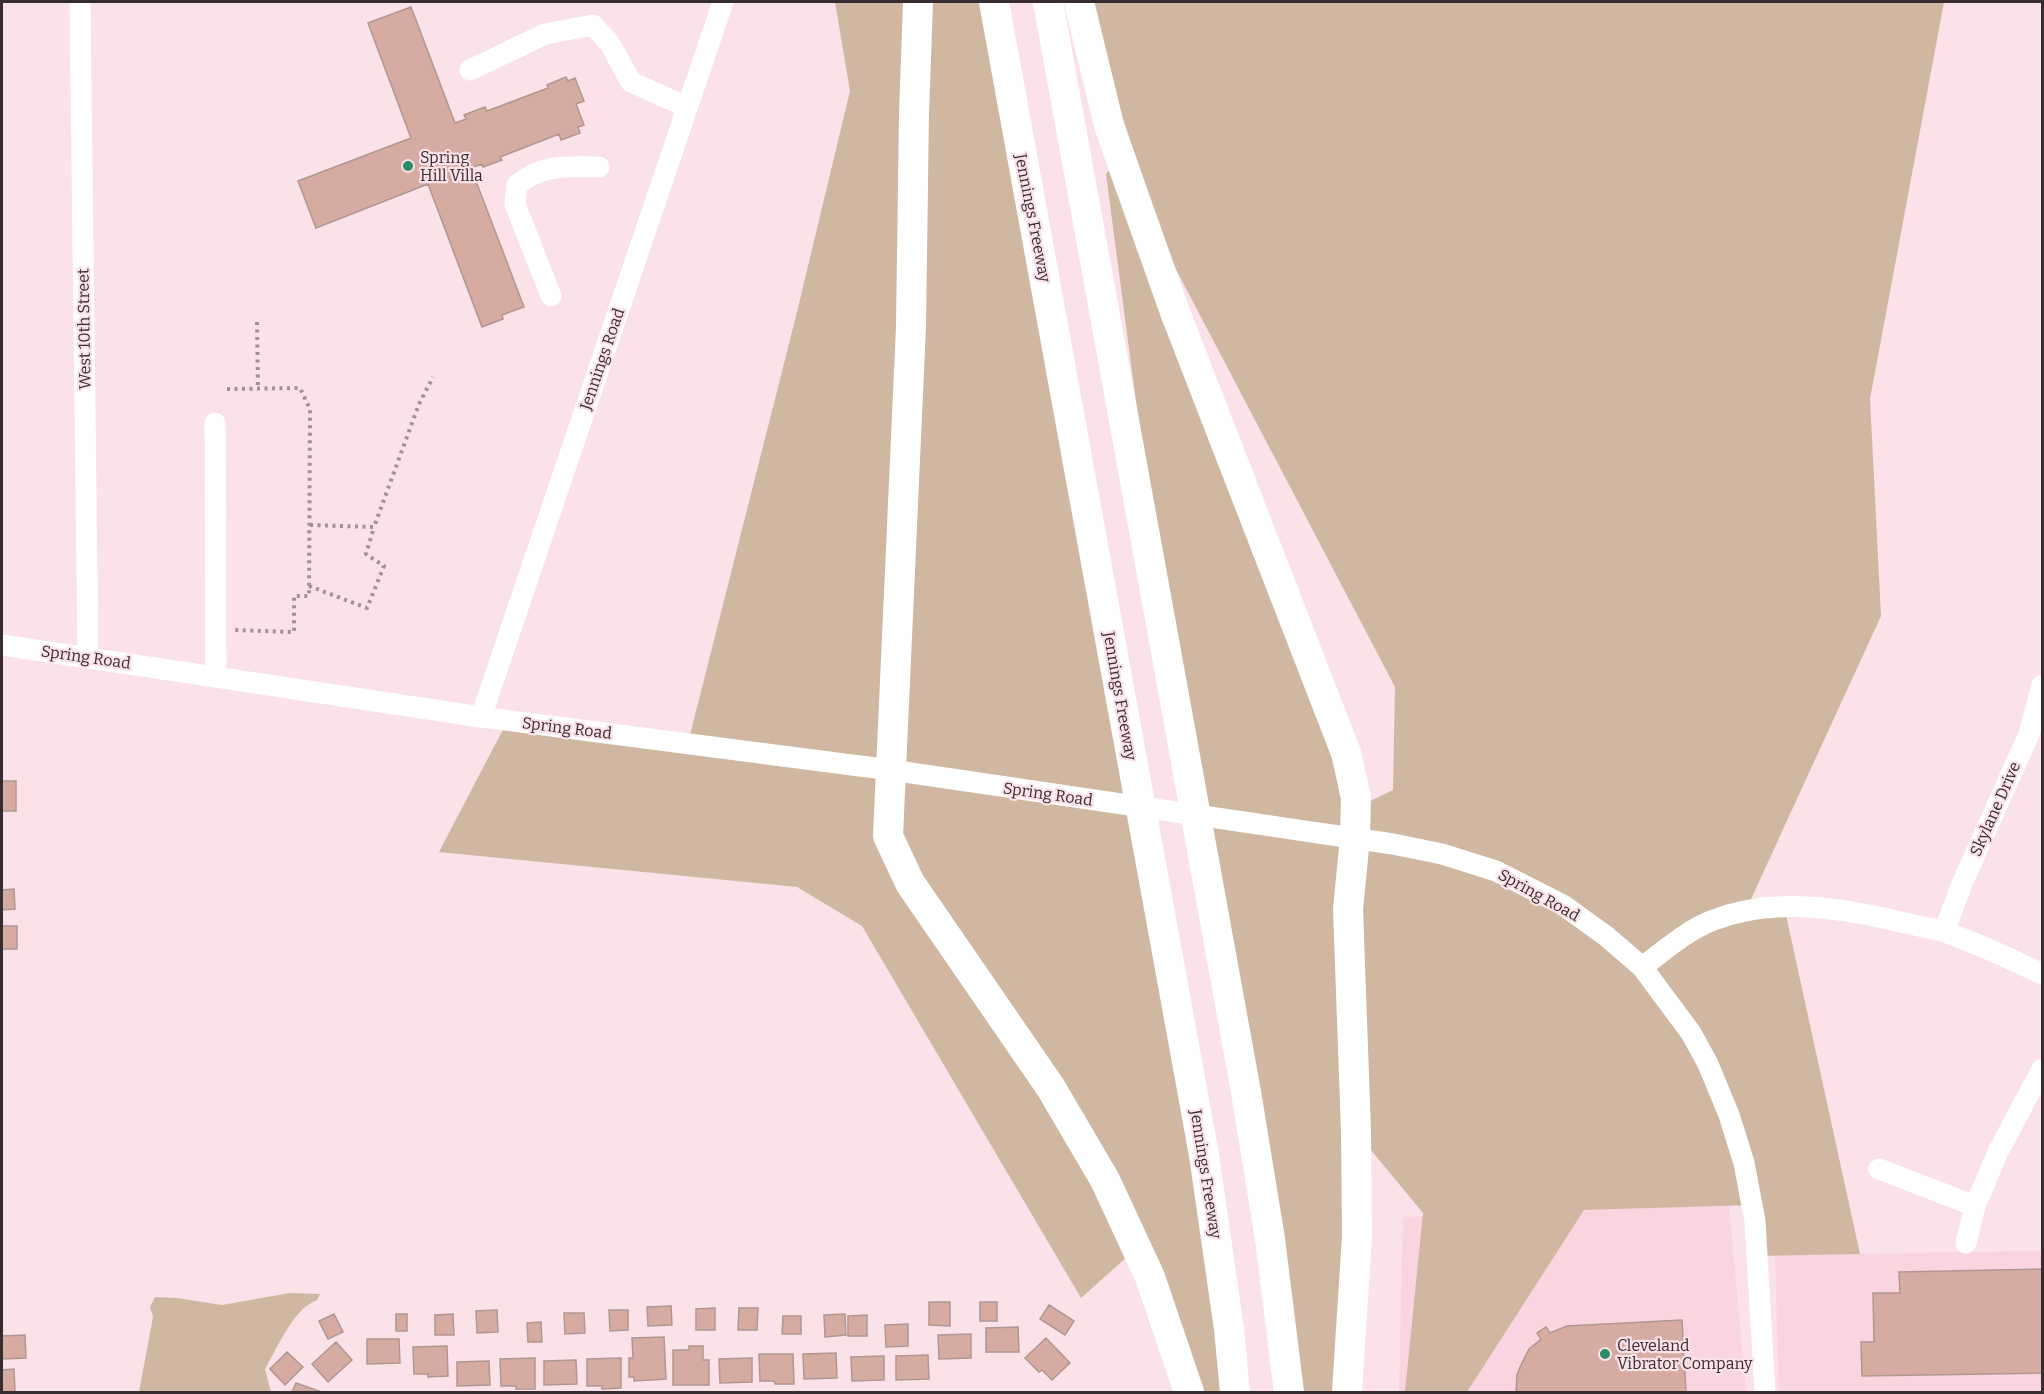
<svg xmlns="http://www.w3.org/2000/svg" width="2044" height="1394" font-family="Bitter,serif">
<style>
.built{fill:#f8d5df}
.green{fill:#cfb7a1}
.building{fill:#d6aca2;stroke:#b09792;stroke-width:1.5}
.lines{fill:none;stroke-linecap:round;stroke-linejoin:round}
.path{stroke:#a39096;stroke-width:4;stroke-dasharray:3 4.5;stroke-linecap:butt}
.minor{stroke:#fff;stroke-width:21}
.highway{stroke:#fff;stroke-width:30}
.poi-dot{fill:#2a8d67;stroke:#fbe1e8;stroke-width:2}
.labels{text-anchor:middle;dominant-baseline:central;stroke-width:4.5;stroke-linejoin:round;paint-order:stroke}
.poi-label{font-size:16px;fill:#372d30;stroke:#fbe1e8;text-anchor:start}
.street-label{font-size:16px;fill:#372d30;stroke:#fbe1e8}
</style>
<rect width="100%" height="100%" fill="#fbe1e8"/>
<path class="built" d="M1729 1205 1746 1392H1399L1403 1217Z
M2042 1251V1392H1779L1775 1255Z"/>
<path class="green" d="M835 2H994L1235 1392H1189L1137 1248 1081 1298 862 926 797 887 439 852 508 720 688 743 797 312 850 91Z
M1079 2H1944L1870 399 1881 616 1746 910 1784 906 1860 1254 1757 1256 1751 1205 1584 1210 1467 1392H1405L1423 1213 1356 1132 1338 1392H1299L1179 728 1106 174 1112 167 1334 753 1340 797 1356 808 1393 790 1395 687 1126 174Z
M290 1293 320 1294 317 1300C293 1309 278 1347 265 1369L271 1392H139L153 1317 150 1307 155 1297 177 1298 222 1305Z"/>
<path class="building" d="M411 7 455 123 466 119 464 115 485 107 487 111 548 88 547 85 566 77 568 81 575 78 584 101 576 104 584 125 578 127 580 133 561 140 559 134 500 157 502 160 483 167 482 164 471 168 524 307 502 315 503 319 482 327 428 184 316 228 298 181 411 138 368 23Z
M2 781H16V811H2Z
M14 889 15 909 2 910V890Z
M2 926H17V949H2Z
M2042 1269V1373L1862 1376 1861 1342H1874L1873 1293H1900L1899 1272Z
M929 1302H950V1326L929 1325Z
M980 1302H997V1321H980Z
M1049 1305 1074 1321 1065 1335 1040 1319Z
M671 1306 672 1325 648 1326 647 1307Z
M715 1308V1330H696V1309Z
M739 1308H758L757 1330H738Z
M497 1310 498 1332 477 1333 476 1311Z
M609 1310H628V1330L610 1331Z
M564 1313H584L585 1333 565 1334Z
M334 1314 343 1332 328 1339 319 1321Z
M396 1314H407V1331H396Z
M453 1314 454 1335H435V1315Z
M845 1314 846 1335 825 1337 824 1315Z
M867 1315V1336H848V1316Z
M783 1316H801V1334H782Z
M1682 1320 1686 1392H1516L1517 1375 1520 1367 1529 1349 1541 1339 1537 1333 1546 1327 1550 1333 1567 1326Z
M541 1322 542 1342H528L527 1323Z
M908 1324V1346L886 1347 885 1325Z
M1018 1327 1019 1352H986V1328Z
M971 1334V1358L939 1359 938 1335Z
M25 1335 26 1358 2 1359V1336Z
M664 1337 666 1379 634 1381V1377H629V1358H633L632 1338Z
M1046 1338 1070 1363 1052 1380 1042 1370 1039 1372 1025 1358Z
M367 1339H399L400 1363 367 1364Z
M336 1342 352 1360 328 1382 312 1364Z
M447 1346 448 1376 428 1377V1374H414L413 1347Z
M689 1346H703V1360H709V1385H673V1350H689Z
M287 1352 303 1367 285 1385 270 1369Z
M836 1353 837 1378 804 1379 803 1354Z
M759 1354H793L794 1384H775L774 1381H760Z
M928 1355 929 1379 896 1380V1356Z
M884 1356V1380L852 1381 851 1357Z
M535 1358V1389H516V1386H501L500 1359Z
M621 1358V1388L602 1389V1386H587V1359Z
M752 1358V1382L720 1383 719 1359Z
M576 1360 577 1384 544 1385V1361Z
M489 1361 490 1385 457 1386V1362Z
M14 1369 15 1392H2V1370Z
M296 1383 319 1391 318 1392H292Z"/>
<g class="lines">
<path class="path" d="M257 322 258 388
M227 389 300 388 310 409 309 596H294V632L232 630
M310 525 374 527 419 404 433 377
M309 586 367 608 384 566 366 554 374 527"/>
<path class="minor" d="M80 2 88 656
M470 70 545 34 593 25 610 44 631 82 687 107
M551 296 515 204 517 185C544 163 567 167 599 167
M215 423 216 676
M2 645 481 717 891 770 1393 844 1442 854 1496 871 1563 905 1606 936 1642 967 1691 1033 1708 1064 1729 1115 1744 1163 1755 1221 1765 1392
M481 717 723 2
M1944 932 1961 886 2029 734 2042 685
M1642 967C1664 951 1686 931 1711 921 1773 896 1843 908 1905 923 1918 926 1932 928 1945 932 1979 944 2011 959 2042 974
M1879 1169 1975 1206
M1966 1243 1975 1206 1998 1152 2042 1069"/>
<path class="highway" d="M918 2 914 113 911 327 888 836 910 883 1051 1088 1105 1180 1150 1277 1189 1392
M994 2 1204 1155 1229 1329 1235 1392
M1048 2 1246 1092 1270 1239 1289 1392
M1079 2 1109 125 1126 174 1175 312 1346 753 1356 797 1355 838 1348 909 1356 1131 1357 1236 1347 1392"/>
</g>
<g class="poi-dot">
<circle cx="408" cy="166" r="6"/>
<circle cx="1605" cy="1354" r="6"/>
</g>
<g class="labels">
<g class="poi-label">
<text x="420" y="157">Spring<tspan x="420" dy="18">Hill Villa</tspan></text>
<text x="1617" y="1345">Cleveland<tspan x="1617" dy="18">Vibrator Company</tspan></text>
</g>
<g class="street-label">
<text transform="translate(1033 218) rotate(79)">Jennings Freeway</text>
<text transform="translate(84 329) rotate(-91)">West 10th Street</text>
<text transform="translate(602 359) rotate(-71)">Jennings Road</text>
<text transform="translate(86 657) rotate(8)">Spring Road</text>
<text transform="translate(1120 696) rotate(80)">Jennings Freeway</text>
<text transform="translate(567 728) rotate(7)">Spring Road</text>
<text transform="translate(1048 794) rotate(8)">Spring Road</text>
<text transform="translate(1995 809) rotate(-66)">Skylane Drive</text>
<text transform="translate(1539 895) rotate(29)">Spring Road</text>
<text transform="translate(1206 1174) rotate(81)">Jennings Freeway</text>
</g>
</g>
<rect width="2044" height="1394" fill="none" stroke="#372d30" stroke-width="6"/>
</svg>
